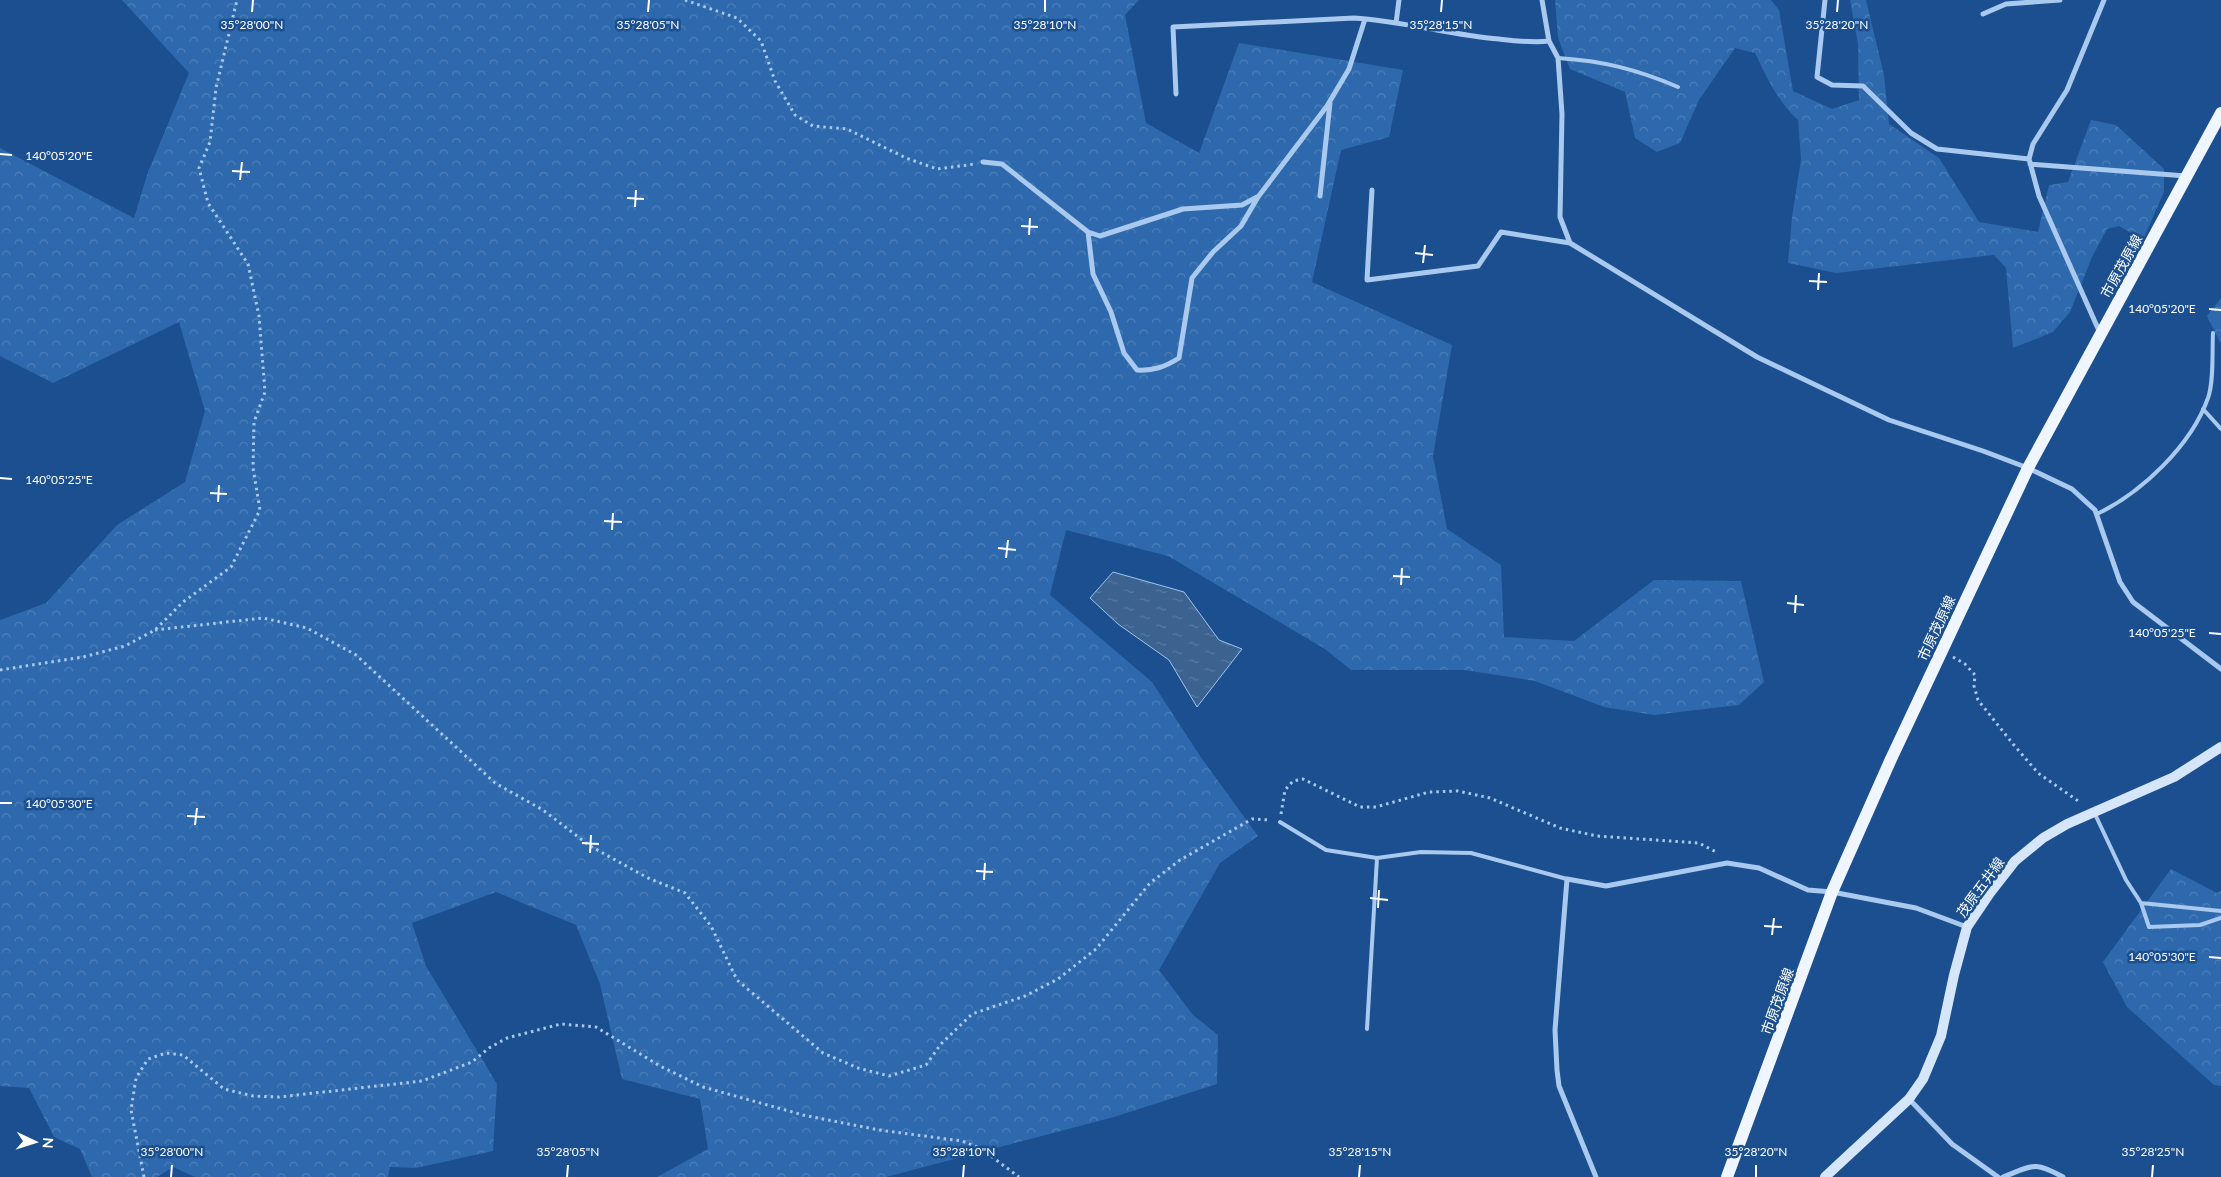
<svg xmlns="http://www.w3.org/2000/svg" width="2221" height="1177" font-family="Lato,'Noto Sans JP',sans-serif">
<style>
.forest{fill:url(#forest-crowns)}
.water{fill:url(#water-ripples);stroke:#9cc4f0}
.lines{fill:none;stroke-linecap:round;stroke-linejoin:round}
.path{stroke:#a9c9ee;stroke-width:3;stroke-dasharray:2.5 4;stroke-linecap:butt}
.service{stroke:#a9c9ee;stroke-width:4}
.minor{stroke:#a9c9ee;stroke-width:5}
.secondary{stroke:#d6e6fa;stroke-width:10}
.primary{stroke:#f0f6ff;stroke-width:12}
.ticks{fill:none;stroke:#fff;stroke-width:2}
.labels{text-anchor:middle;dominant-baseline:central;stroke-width:5;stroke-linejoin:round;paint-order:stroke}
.street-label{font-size:14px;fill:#fff;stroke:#1b4f8f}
.ticks-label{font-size:12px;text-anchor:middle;fill:#fff;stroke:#1b4f8f;stroke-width:5;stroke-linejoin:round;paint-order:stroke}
</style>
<defs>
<pattern id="forest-crowns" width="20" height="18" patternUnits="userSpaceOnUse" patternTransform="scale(1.25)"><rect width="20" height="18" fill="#2e69ad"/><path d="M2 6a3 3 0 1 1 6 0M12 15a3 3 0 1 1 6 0" fill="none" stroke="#4d80b9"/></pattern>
<pattern id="water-ripples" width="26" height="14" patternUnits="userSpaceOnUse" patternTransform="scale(1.25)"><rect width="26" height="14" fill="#3c6290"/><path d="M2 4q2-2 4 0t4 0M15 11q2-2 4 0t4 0" fill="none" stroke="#597aa1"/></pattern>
</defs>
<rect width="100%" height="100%" fill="#1b4f8f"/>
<path class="forest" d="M122 0H1139L1125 15 1146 123 1199 153 1239 43 1403 70 1389 137 1341 150 1312 282 1452 345 1433 456 1447 529 1501 565 1504 637 1574 641 1654 580 1741 581 1764 682 1739 705 1654 715 1604 707 1535 681 1464 670H1351L1325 649 1168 556 1066 530 1050 595 1152 682 1200 756 1258 836 1220 863 1159 970 1193 1015 1218 1035 1217 1084 1114 1117 886 1177H657L708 1149 700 1099 622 1079 600 984 576 925 496 892 412 923 426 966 497 1084 493 1151 416 1168 390 1167 388 1177H195L173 1167 157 1177H92L80 1149 54 1137 29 1088 0 1086V620L46 603 117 525 185 482 205 411 179 322 53 383 0 356V148L134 218 148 172 189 73Z
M1555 0H1771L1779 10 1793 91 1832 109 1859 100 1858 44 1850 0H1866L1884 75 1889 124 1939 158 1979 222 2038 232 2049 185 2068 182 2091 120 2116 125 2164 169V192L2143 240 2119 226 2107 229 2092 257 2070 312 2053 332 2013 348 2006 268 1994 255 1836 273 1788 263 1792 217 1801 159 1798 120C1778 102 1767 78 1755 53L1735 48 1699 100 1680 143 1657 152 1635 138 1625 92 1570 69 1558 38Z
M2221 298V344L2207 316Z
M2171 869 2217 893 2221 891V1086L2214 1085 2127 1007 2103 962Z"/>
<path class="water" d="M1113 572 1184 592 1219 640 1242 649 1197 707 1169 660 1118 624 1090 598Z"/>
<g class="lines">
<path class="path" d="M685 0 737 18 761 41 775 81 795 115 813 126 847 129 906 158 937 169 975 164
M155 630 263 618 307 628 356 655 495 783 543 810 590 846 648 878 685 893 711 926 737 980 823 1053 858 1068 889 1076 926 1065 941 1044 972 1014 1025 996 1058 979 1096 949 1150 883 1180 860 1252 819 1270 820
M1953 657 1965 664 1975 675 1974 686 1978 700 2013 744 2038 773 2081 803
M0 670 83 657 125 646 155 630 183 602 231 567 260 510 253 468 254 422 265 392 259 316 248 264 208 203 199 168 210 142 216 88 237 0
M1281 814 1285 790 1293 781 1303 779 1360 807H1376L1429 792 1458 791 1490 798 1560 828 1597 836 1699 843 1718 853
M144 1177 131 1110 136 1078 148 1059 166 1053 183 1055 224 1089 253 1096 279 1097 422 1081 472 1062 489 1048 507 1038 561 1024 596 1027 660 1066 703 1087 803 1115 879 1130 962 1141 980 1148 1019 1177"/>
<path class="service" d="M1558 58C1603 61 1636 69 1678 87
M2203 409 2221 429
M2097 514C2141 493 2191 446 2208 398 2214 382 2212 351 2213 333
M2094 812 2126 880 2141 903 2221 911
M1280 822 1326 850 1377 858 1421 852 1471 853 1567 879
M2141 903 2149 927 2200 925 2221 918
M1367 1029 1377 858"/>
<path class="minor" d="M1542 0 1549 41 1558 58 1562 114 1560 217 1570 243 1757 357 1889 420 1983 451 2028 468 2072 489 2095 510 2120 582 2133 602 2221 669
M1825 0 1817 77 1832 85 1863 86 1911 133 1937 149 2029 159
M1983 14 2006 4 2060 0
M1396 23 1399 0
M1176 94 1173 27 1354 18C1403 21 1450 35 1499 39 1516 41 1532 43 1549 41
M983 162 1002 164 1088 232 1093 274 1111 312 1124 353 1137 370C1153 371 1165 367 1179 358L1192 278 1213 252 1241 226 1258 197 1327 106 1349 69 1365 19
M2030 164 2186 176
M1372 190 1367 280 1478 266 1501 232 1570 243
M1320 196 1330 103
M1088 232 1100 236 1183 209 1242 205 1257 197
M2100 333 2039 196 2029 159 2033 144 2067 90 2104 0
M1909 1099 1952 1144 1998 1177
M1596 1177 1559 1086 1557 1070 1555 1030 1567 879 1606 886 1727 863 1759 868 1808 890 1832 892 1916 908 1967 927
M2003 1177C2034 1165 2034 1161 2063 1177"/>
<path class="secondary" d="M1825 1177 1909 1099 1923 1079 1941 1036 1954 975 1967 927 1990 893 2015 861 2043 838 2067 824 2174 777 2221 747"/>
<path class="primary" d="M1727 1177 1832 892 1891 759 2028 468 2221 113"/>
</g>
<path class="ticks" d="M252 12 253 0M648 12 649 0M1045 12V0M1441 12 1442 0M1837 12 1838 0M0 154 12 155M232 171 250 172M240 180 242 162M627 198 644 199M635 207 636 190M1021 226 1038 227M1029 235 1030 218M1415 253 1433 255M1423 263 1425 245M1809 281 1827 282M1818 290 1819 273M2209 309 2221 310M0 478 12 479M210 493 227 494M218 502 219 485M604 521 622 522M612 530 613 513M998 548 1016 550M1006 558 1008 540M1393 576 1410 577M1401 585 1402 568M1787 603 1804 605M1795 613 1796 595M2209 633 2221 634M0 803H12M187 816 205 817M195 825 197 808M582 843 599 844M590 853 591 835M976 871 993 872M984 880 985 863M1370 898 1388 900M1378 908 1379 890M1764 926 1782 927M1772 935 1774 918M2209 957 2221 958M171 1177 172 1165M567 1177 568 1165M963 1177 964 1165M1359 1177 1360 1165M1756 1177V1165M2152 1177 2153 1165"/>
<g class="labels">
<g class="street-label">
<text transform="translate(2121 266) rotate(-61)">市原茂原線</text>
<text transform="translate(1936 628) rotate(-65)">市原茂原線</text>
<text transform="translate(1980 887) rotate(-54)">茂原五井線</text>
<text transform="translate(1777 1001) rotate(-70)">市原茂原線</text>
</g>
</g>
<g class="ticks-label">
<text x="252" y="29">35°28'00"N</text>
<text x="648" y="29">35°28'05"N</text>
<text x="1045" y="29">35°28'10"N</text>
<text x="1441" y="29">35°28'15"N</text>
<text x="1837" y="29">35°28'20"N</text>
<text x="59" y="160">140°05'20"E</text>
<text x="2162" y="313">140°05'20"E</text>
<text x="59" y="484">140°05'25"E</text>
<text x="2162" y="637">140°05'25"E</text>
<text x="59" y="808">140°05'30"E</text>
<text x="2162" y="961">140°05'30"E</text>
<text x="172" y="1156">35°28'00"N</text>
<text x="568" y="1156">35°28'05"N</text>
<text x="964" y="1156">35°28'10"N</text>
<text x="1360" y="1156">35°28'15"N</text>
<text x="1756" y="1156">35°28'20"N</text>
<text x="2153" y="1156">35°28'25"N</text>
</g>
<g transform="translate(35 1142) rotate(94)" stroke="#1b4f8f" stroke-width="4" paint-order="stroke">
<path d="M0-4L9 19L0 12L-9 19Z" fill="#ffffff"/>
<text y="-8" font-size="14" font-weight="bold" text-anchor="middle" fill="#ffffff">N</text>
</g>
</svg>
